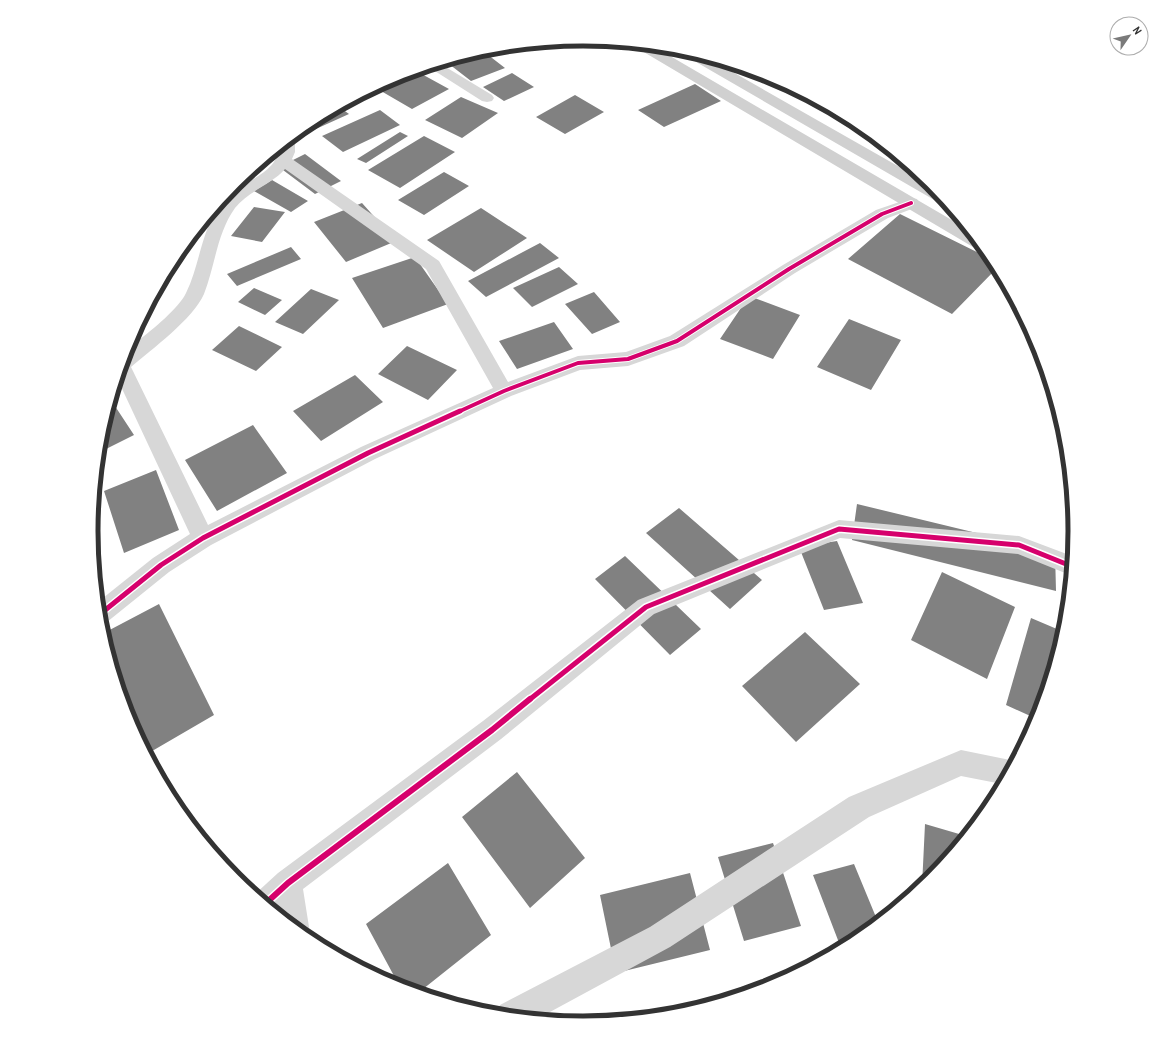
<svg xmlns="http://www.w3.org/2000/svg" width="1165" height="1062" font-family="'Archivo Narrow',sans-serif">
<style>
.building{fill:#818181}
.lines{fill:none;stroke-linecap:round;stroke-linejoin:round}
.street{fill:#d7d7d7;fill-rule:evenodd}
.secondary{fill:#d0d0d0;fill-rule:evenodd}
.cycleway-far2-casing{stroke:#fff;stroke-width:6}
.cycleway-far1-casing{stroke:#fff;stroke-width:8}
.cycleway-casing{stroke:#fff;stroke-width:9}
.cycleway-far2{stroke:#d6006c;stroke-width:4}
.cycleway-far1{stroke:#d6006c;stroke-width:5}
.cycleway{stroke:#d6006c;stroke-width:6}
.rim{fill:none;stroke:#333;stroke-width:5}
</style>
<rect width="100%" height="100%" fill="#fff"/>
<path class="building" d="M483 51 505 68 471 81 449 64Z
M418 72 449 89 412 109 381 91Z
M512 73 534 87 504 101 483 87Z
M695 84 721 101 664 127 638 110Z
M575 95 604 112 565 134 536 117Z
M461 97 498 113 462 138 425 120Z
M338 106 349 114 307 133 301 129 309 122Z
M380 110 400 125 343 152 322 136Z
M400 132 408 136 366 163 357 159Z
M424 136 455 152 400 188 368 170Z
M305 154 341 181 315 194 279 167Z
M444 172 469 186 424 215 398 200Z
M272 180 308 201 291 212 254 191Z
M362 203 396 241 346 262 314 222Z
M254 207 285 212 262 242 231 236Z
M481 208 527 238 474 272 427 240Z
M900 214 993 260 997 268 952 314 848 259Z
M540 243 559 258 486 297 468 281Z
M291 247 301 259 237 286 227 274Z
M415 257 448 304 383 328 352 278Z
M559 267 578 284 532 307 513 288Z
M254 288 282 300 265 315 238 302Z
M311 289 339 300 303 334 275 322Z
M594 292 620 322 592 334 565 304Z
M749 296 800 315 773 359 720 339Z
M849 319 901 340 871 390 817 367Z
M554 322 573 349 517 369 499 341Z
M239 326 282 347 256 371 212 350Z
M407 346 457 370 428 400 378 374Z
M355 375 383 402 321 441 293 411Z
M111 400 134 435 98 453 100 435Z
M253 425 287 473 217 511 185 460Z
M156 470 179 530 124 553 104 491Z
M857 504 1055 552 1056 591 852 540Z
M679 508 762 580 730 609 646 533Z
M837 541 863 603 824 610 799 547Z
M625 556 701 629 670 655 595 579Z
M942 572 1015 607 987 679 911 640Z
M159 604 214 715 147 754 128 719 102 634Z
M1031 618 1064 632 1037 719 1006 705Z
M805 632 860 684 796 742 742 686Z
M517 772 585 858 530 908 462 817Z
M925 824 966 836 930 879 922 886Z
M773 843 801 926 744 941 718 857Z
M448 863 491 935 418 993 400 987 366 924Z
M854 864 878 922 856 940 841 948 813 875Z
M690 873 710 950 616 973 600 895Z"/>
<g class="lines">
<path class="street" d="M439 63 492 95 494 98 492 101 487 102 482 101 427 66Z
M291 137 295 140V152L292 159 439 261 508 382 578 356 626 352 670 336 783 265 876 210 911 198 917 199 919 203 917 207 888 218 795 273 684 346 628 366 580 370 511 396 375 459 211 545 169 572 107 622 100 625 98 602 153 558 190 534 117 378C120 370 121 360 125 352 128 348 135 344 139 340 152 330 179 308 186 293 201 263 201 225 225 199 241 181 279 174 279 146ZM285 169 426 269 493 388 361 447 208 525 131 367C152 349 193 319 204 294 215 266 217 233 235 208 248 191 271 185 285 169Z
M839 520 1019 536 1072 556 1070 575 1018 554 840 538 654 614 501 739 303 889 309 927 305 936 278 914V912L276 913 254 895 278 873 483 721 638 600Z
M961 750 1015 761 1002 784 961 776 869 817 670 947 537 1019 496 1014 500 1005 650 927 849 797Z"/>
<path class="secondary" d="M636 44 653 46 969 230 983 247 979 248 973 247 637 48Z
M684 50 708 58 933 186 946 202 936 201 684 55 682 52Z"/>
<g class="cycleway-far2-casing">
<path id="cycleway-far2" d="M458 412 504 391 578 363 628 359 677 341 789 269 882 214 911 203"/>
</g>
<g class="cycleway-far1-casing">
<path id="cycleway-far1" d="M99 615 161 565 203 538 368 453 460 411
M529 700 646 607 839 529 1019 545 1071 566"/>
</g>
<g class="cycleway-casing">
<path id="cycleway" d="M265 904 288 883 492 730 530 699"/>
</g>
<use href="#cycleway-far2" class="cycleway-far2"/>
<use href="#cycleway-far1" class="cycleway-far1"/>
<use href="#cycleway" class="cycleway"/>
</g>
<path d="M0 0H1165V1062H0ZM98 531a485 485 0 1 1 970 0a485 485 0 1 1-970 0Z" fill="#fff" fill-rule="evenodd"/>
<path class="rim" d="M98 531a485 485 0 1 1 970 0a485 485 0 1 1-970 0Z"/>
<g transform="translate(1129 36) rotate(56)"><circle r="19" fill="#ffffff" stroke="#adadad"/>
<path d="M0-3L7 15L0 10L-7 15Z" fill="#7a7a7a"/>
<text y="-6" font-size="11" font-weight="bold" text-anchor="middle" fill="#333333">N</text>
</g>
</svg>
